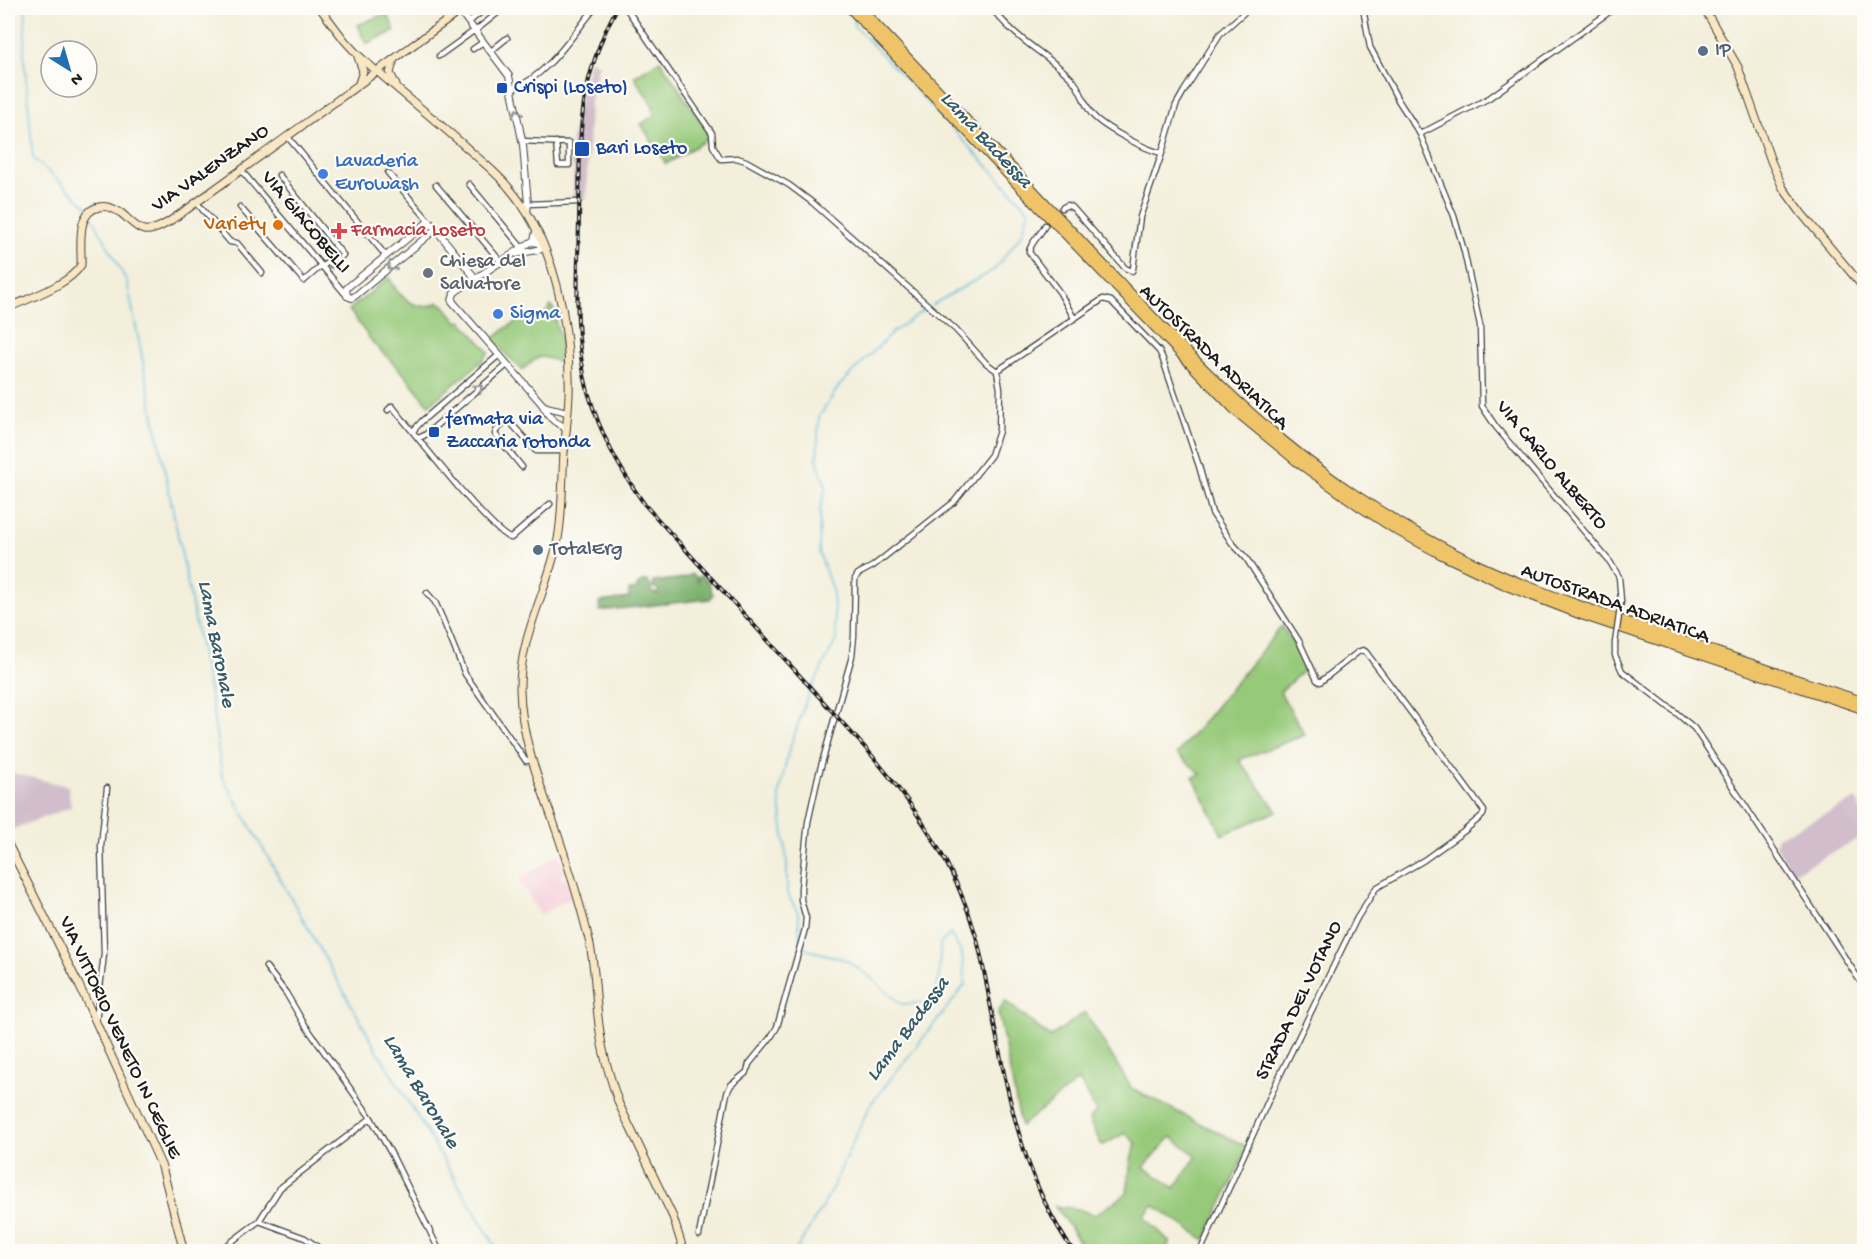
<svg xmlns="http://www.w3.org/2000/svg" width="1872" height="1259" font-family="'Gochi Hand',sans-serif">
<style>
.built{fill:#f5cfda}
.industrial{fill:#d1bdcb}
.green{fill:#96c979;stroke:#59724a;stroke-width:1.5;fill-rule:evenodd}
.forest{fill:#78ad69;stroke:#4a6442;stroke-width:1.5}
.lines{fill:none;stroke-linecap:round;stroke-linejoin:round}
.stream{stroke:#5bb8d9;stroke-width:1.5}
.minor-casing{stroke:#3c3c39;stroke-width:7}
.tertiary-casing{stroke:#3c3c39;stroke-width:8}
.secondary-casing{stroke:#3c3c39;stroke-width:9}
.motorway-casing{stroke:#3c3c39;stroke-width:11}
.minor{stroke:#fff;stroke-width:4.5}
.tertiary{stroke:#fff;stroke-width:6}
.secondary{stroke:#f9e7c3;stroke-width:7}
.motorway{stroke:#efc469;stroke-width:9}
.rail-casing{stroke:#1c1c1c;stroke-width:4}
.rail{stroke:#fdfcf7;stroke-width:1.5;stroke-dasharray:4.5;stroke-linecap:butt}
.minor-bridge-casing{stroke:#3c3c39;stroke-width:7;stroke-linecap:butt}
.motorway-bridge-casing{stroke:#3c3c39;stroke-width:11;stroke-linecap:butt}
.minor-bridge{stroke:#fff;stroke-width:4.5}
.motorway-bridge{stroke:#efc469;stroke-width:9}
.oneway{stroke:#999}
.service-dot{fill:#5c6f8a;stroke:#fdfcf7;stroke-width:2}
.transit-dot{fill:#1a4fb4;stroke:#fdfcf7;stroke-width:2}
.shop-dot{fill:#3f7fe0;stroke:#fdfcf7;stroke-width:2}
.food-dot{fill:#e8710a;stroke:#fdfcf7;stroke-width:2}
.health-dot{fill:#e0444e;stroke:#fdfcf7;stroke-width:2}
.worship-dot{fill:#6b7280;stroke:#fdfcf7;stroke-width:2}
.labels{text-anchor:middle;dominant-baseline:central;stroke-width:4.5;stroke-linejoin:round;paint-order:stroke}
.service-label{font-size:20px;fill:#4e5e75;stroke:#fdfcf7;text-anchor:start}
.transit-label{font-size:20px;fill:#164399;stroke:#fdfcf7;text-anchor:start}
.shop-label{font-size:20px;fill:#366cbe;stroke:#fdfcf7;text-anchor:start}
.street-label{font-size:20px;fill:#1c1c1c;stroke:#fdfcf7}
.food-label{font-size:20px;fill:#c56008;stroke:#fdfcf7;text-anchor:end}
.health-label{font-size:20px;fill:#be3a42;stroke:#fdfcf7;text-anchor:start}
.worship-label{font-size:20px;fill:#5b616d;stroke:#fdfcf7;text-anchor:start}
.water-label{font-size:21px;font-style:italic;fill:#355a68;stroke:#fdfcf7}
</style>
<rect width="100%" height="100%" fill="#fdfcf7"/>
<filter id="ink" filterUnits="userSpaceOnUse"><feTurbulence type="fractalNoise" baseFrequency=".0167" numOctaves="2"/><feDisplacementMap in="SourceGraphic" scale="12" xChannelSelector="R" yChannelSelector="G"/><feConvolveMatrix kernelMatrix="1 2 1 2 8 2 1 2 1" color-interpolation-filters="sRGB"/></filter>
<filter id="wash" filterUnits="userSpaceOnUse"><feTurbulence type="fractalNoise" baseFrequency=".008" numOctaves="4" result="noise"/><feDisplacementMap in="SourceGraphic" scale="24" xChannelSelector="R" yChannelSelector="G"/><feGaussianBlur stdDeviation="1.35" result="paint"/><feColorMatrix in="noise" values="0 0 0 0 0 0 0 0 0 0 0 0 0 0 0 0 0 1.4 0 .05"/><feComposite in="paint" operator="in"/></filter>
<g filter="url(#wash)">
<rect width="100%" height="100%" fill="#f3efdb"/>
<path class="built" d="M559 853 566 872 560 876 562 879 567 877 573 897 540 915 519 880Z"/>
<path class="industrial" d="M590 60 599 64 590 100 586 199H573L574 167 571 166 572 139 577 109Z
M8 772 68 786 71 807 8 831Z
M1857 799 1864 817V836L1793 873 1775 844 1777 837Z"/>
<path class="green" d="M387 13 395 31 366 44 358 25Z
M660 60 711 137 666 164 641 124 655 115 652 109 654 107 634 77Z
M389 277C397 296 417 314 439 302L445 306 458 322 462 321 489 352 482 361 429 405 404 374 373 343 349 310Z
M551 306 556 313V324L561 337V364C541 353 539 355 522 370L492 340 506 328 525 316 536 319 544 315Z
M1282 626 1307 667 1280 692 1305 735 1239 760 1277 811 1222 835 1193 777 1201 774 1177 754Z
M1005 1001 1050 1037 1085 1012 1132 1089 1248 1147 1205 1240 1153 1205 1144 1217 1170 1242 1165 1251H1086L1055 1206 1078 1209 1095 1215 1127 1193 1131 1160 1136 1143 1125 1133 1102 1146 1089 1120 1096 1112 1079 1080 1021 1126 998 1012ZM1171 1137 1197 1156 1175 1188 1144 1167Z"/>
<path class="forest" d="M691 574 696 576 698 582V578L701 575 709 583 713 595 710 599 600 611 599 602 629 598V590L638 589 637 585 644 581H647L651 587V592L657 594 659 590 653 587V582L685 578Z"/>
<g class="lines">
<path class="stream" d="M26 8 24 55 33 158 85 204 89 210
M856 19 853 24 1029 210 1022 234 995 269 932 305
M91 214 127 282 212 705 222 776 374 1045 499 1252
M800 938 798 912 787 894V862L779 794 788 753 807 698 836 640 833 593 819 552 820 510 826 487 817 459 819 417 839 386 893 332 928 307
M795 1252 827 1199 870 1105 965 985 962 953 950 934 940 944 939 979 931 1003 901 1004 866 974 846 960 805 949 803 946"/>
</g>
</g>
<g filter="url(#ink)">
<g class="lines">
<g class="minor-casing">
<path id="minor" d="M626 8 712 133 713 146 721 159 737 158 746 161 789 185 813 203 956 330 986 363 997 371
M991 8C997 14 1003 22 1010 28 1028 46 1052 59 1070 77 1081 87 1083 102 1091 113 1100 126 1146 150 1162 153L1176 105 1184 91 1220 34 1249 8
M1363 8 1370 47 1398 100 1420 134 1454 216 1464 251 1480 325 1482 406 1496 427 1610 562 1619 577 1621 601
M469 22 486 8
M475 31 500 11 497 8
M473 49 483 42
M491 51 507 38
M439 56 475 30
M512 89C546 78 573 34 595 8
M1420 134 1489 98 1615 8
M287 136 386 256
M522 141 569 143V165H558L556 142
M241 170 347 296
M388 173 429 221
M279 175 343 255 332 265 329 261 322 267
M469 184 522 248
M436 185 502 263
M197 203 230 242 237 243 262 273
M528 204 578 202
M240 207 304 281 321 266
M1062 208 1067 205 1073 208 1125 268 1132 271 1133 269 1140 217 1162 153
M1045 225C1041 235 1031 241 1029 252L1060 293 1074 318
M997 371 1103 299 1111 301 1159 351 1162 357 1199 466 1212 513 1232 543 1246 558 1299 641 1317 680 1320 682 1358 652 1363 650 1366 652 1484 811 1483 815 1463 832 1424 860 1376 888 1357 918 1278 1079 1200 1252
M388 410 392 406C409 427 494 536 511 538L550 504
M413 431 422 421 499 355
M419 438 425 435 507 365
M522 467 495 434 496 431 505 422H510L536 451H565
M427 593 435 602 443 620 465 674 526 761 531 760
M1615 643V655L1622 671 1674 711 1694 728 1702 740 1864 987
M266 967 286 993 303 1022 371 1118 392 1155 440 1252
M96 1022 104 954 101 846 107 788
M259 1221 280 1188 371 1118
M699 1235 727 1093 731 1085 747 1072 749 1064 771 1037 777 1027 805 929 806 918 801 900V888L808 822 818 777 852 656 854 636 855 579 858 574 873 566 954 502 991 455 999 431 1000 389 997 371
M218 1252 259 1221 305 1238 325 1252"/>
</g>
<g class="tertiary-casing">
<path id="tertiary" d="M460 11 509 76 523 145 528 204 527 212
M436 229 355 296 352 298 347 296 346 289 349 286 429 221 476 279
M536 232 534 240 458 290 454 293 452 301 542 404C545 410 549 417 554 421 560 425 562 424 566 430
M517 254C526 251 535 252 543 248L538 243 532 242
M543 405C551 410 560 408 567 413"/>
</g>
<g class="secondary-casing">
<path id="secondary" d="M320 8 345 41 357 54C393 86 431 116 467 148 481 161 497 173 509 188 555 241 571 326 569 395 568 414 566 433 564 452 562 481 563 511 558 539 548 590 519 637 520 690 521 735 537 777 552 818 566 858 579 899 589 940 596 970 595 1001 600 1032 603 1057 611 1081 619 1104L673 1217 684 1252
M1704 8 1738 67 1771 161 1783 188 1802 214 1864 288
M358 57 363 71 359 83
M394 59 390 73 396 85
M8 308C29 298 69 285 81 265 82 247 75 212 99 207 106 205 115 209 121 213 128 218 135 228 144 230 158 232 175 217 186 210L460 11 458 8
M8 844 79 985 162 1167 184 1252"/>
</g>
<g class="motorway-casing">
<path id="motorway" d="M850 8 1039 207
M860 8 1044 202
M1061 220C1152 316 1241 418 1351 492 1392 520 1435 545 1480 566 1548 597 1621 620 1692 644 1749 663 1807 684 1864 702
M1057 225 1236 411 1298 462 1361 507 1395 529 1441 554 1508 586 1583 615 1864 709"/>
</g>
<use href="#minor" class="minor"/>
<use href="#tertiary" class="tertiary"/>
<use href="#secondary" class="secondary"/>
<use href="#motorway" class="motorway"/>
<g class="rail-casing">
<path id="rail" d="M617 8C602 35 591 66 585 97 578 137 580 179 579 220 578 276 573 336 588 392 601 436 619 468 645 505L869 752C916 807 956 866 976 936 982 958 986 981 990 1003 1007 1089 1021 1178 1074 1252"/>
</g>
<use href="#rail" class="rail"/>
<g class="minor-bridge-casing">
<path id="minor-bridge" d="M1615 643 1621 601"/>
</g>
<g class="motorway-bridge-casing">
<path id="motorway-bridge" d="M1044 202 1061 220
M1039 207 1057 225"/>
</g>
<use href="#minor-bridge" class="minor-bridge"/>
<use href="#motorway-bridge" class="motorway-bridge"/>
</g>
<defs><path id="oneway-chevron" d="M-2-3.5L2.5 0L-2 3.5" fill="none" stroke-width="1.6" stroke-linecap="round" stroke-linejoin="round" transform="scale(1.5)"/></defs>
<g class="oneway">
<use href="#oneway-chevron" transform="translate(517 113) rotate(-102)"/>
<use href="#oneway-chevron" transform="translate(391 267) rotate(140)"/>
<use href="#oneway-chevron" transform="translate(479 388) rotate(-40)"/>
</g>
</g>
<g class="service-dot">
<circle cx="1703" cy="51" r="6"/>
<circle cx="538" cy="550" r="6"/>
</g>
<g class="transit-dot">
<rect x="496" y="82" width="12" height="12" rx="3"/>
<rect x="574" y="141" width="16" height="16" rx="3"/>
<rect x="428" y="426" width="12" height="12" rx="3"/>
</g>
<g class="shop-dot">
<circle cx="323" cy="174" r="6"/>
<circle cx="498" cy="314" r="6"/>
</g>
<circle class="food-dot" cx="278" cy="225" r="6"/>
<path class="health-dot" d="M336 222h6v6h6v6h-6v6h-6v-6h-6v-6h6z"/>
<circle class="worship-dot" cx="428" cy="273" r="6"/>
<g class="labels">
<g class="service-label">
<text x="1715" y="51">IP</text>
<text x="550" y="550">TotalErg</text>
</g>
<g class="transit-label">
<text x="514" y="88">Crispi (Loseto)</text>
<text x="596" y="149">Bari Loseto</text>
<text x="446" y="420">fermata via<tspan x="446" dy="23">Zaccaria rotonda</tspan></text>
</g>
<g class="shop-label">
<text x="335" y="162">Lavaderia<tspan x="335" dy="23">Eurowash</tspan></text>
<text x="510" y="314">Sigma</text>
</g>
<g class="street-label">
<text transform="translate(211 169) rotate(-35)">VIA VALENZANO</text>
<text transform="translate(305 223) rotate(50)">VIA GIACOBELLI</text>
<text transform="translate(1213 358) rotate(44)">AUTOSTRADA ADRIATICA</text>
<text transform="translate(1551 466) rotate(50)">VIA CARLO ALBERTO</text>
<text transform="translate(1615 605) rotate(20)">AUTOSTRADA ADRIATICA</text>
<text transform="translate(1300 1001) rotate(-64)">STRADA DEL VOTANO</text>
<text transform="translate(119 1038) rotate(65)">VIA VITTORIO VENETO IN CEGLIE</text>
</g>
<g class="food-label">
<text x="266" y="225">Variety</text>
</g>
<g class="health-label">
<text x="351" y="231">Farmacia Loseto</text>
</g>
<g class="worship-label">
<text x="440" y="262">Chiesa del<tspan x="440" dy="23">Salvatore</tspan></text>
</g>
<g class="water-label">
<text transform="translate(985 141) rotate(47)">Lama Badessa</text>
<text transform="translate(215 644) rotate(79)">Lama Baronale</text>
<text transform="translate(909 1030) rotate(-53)">Lama Badessa</text>
<text transform="translate(420 1092) rotate(59)">Lama Baronale</text>
</g>
</g>
<rect width="1872" height="1259" fill="none" stroke="#fdfcf7" stroke-width="30"/>
<g transform="translate(69 69) rotate(143)"><circle r="28" fill="#fdfcf7" stroke="#a3a29f" stroke-width="1.5"/>
<path d="M0-4.5L10 22L0 15L-10 22Z" fill="#1f6fb2"/>
<text y="-9" font-size="16" font-weight="bold" text-anchor="middle" fill="#1c1c1c">N</text>
</g>
</svg>
